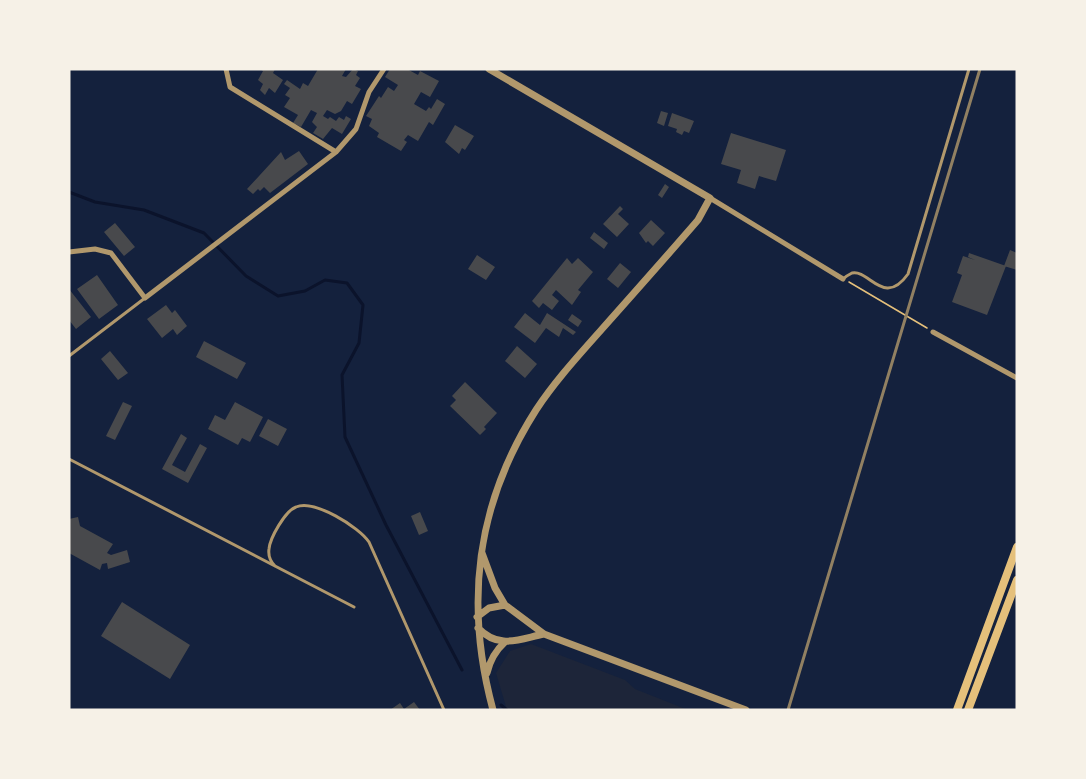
<svg xmlns="http://www.w3.org/2000/svg" width="1086" height="779" font-family="Lato,sans-serif">
<style>
.green{fill:#1d2539}
.lines{fill:none;stroke-linecap:round;stroke-linejoin:round}
.stream{stroke:#0b132b;stroke-width:3}
.building{fill:#48494c}
.path{stroke:#e5c07b;stroke-width:1.5}
.service{stroke:#b1986c;stroke-width:3}
.minor{stroke:#b1986c;stroke-width:5}
.tertiary{stroke:#b1986c;stroke-width:7}
.primary{stroke:#e5c07b;stroke-width:8}
.rail{stroke:#918062;stroke-width:3}
</style>
<rect width="100%" height="100%" fill="#14213d"/>
<path class="green" d="M531 644 625 680 635 689 688 710H507L496 673 510 651Z"/>
<g class="lines">
<path class="stream" d="M69 192 95 202 144 210 204 233 246 276 278 296 305 291 325 280 347 283 363 305 359 343 342 375 345 437 386 525 462 670
M501 705 507 710"/>
</g>
<path class="building" d="M260 69H275L273 73 283 80 275 93 269 88 265 95 260 90 263 84 258 80 263 71Z
M318 69H346L342 76 346 77 353 69 358 71 356 75 360 78 355 86 361 89 352 104 347 101 341 111 335 114 327 110 323 116 328 119 330 117 336 121 339 117 344 120 346 116 351 119 342 134 332 128 323 139 313 133 317 127 312 122 317 113 311 110 301 127 293 123 298 115 284 107 290 98 285 95 290 88 284 84 287 80 300 89 303 83 308 86Z
M390 69H407L418 75 420 71 439 81 430 97 421 92 414 104 426 111 429 107 431 109 437 99 445 104 433 125 429 122 418 141 408 135 404 140 407 142 401 151 377 137 379 133 369 126 372 119 366 116 379 96 381 98 388 87 394 91 398 85 385 77Z
M661 111 668 113 664 126 657 123Z
M672 113 694 121 689 133 684 131 682 135 676 132 677 129 668 126Z
M455 125 474 136 465 150 462 148 459 154 445 142Z
M731 133 786 150 776 181 759 176 755 189 737 183 741 170 721 164Z
M299 151 308 164 270 193 264 187 260 191 258 189 253 194 247 189 281 152 285 160Z
M665 184 669 187 662 198 658 195Z
M620 206 623 209 618 214 629 224 617 237 603 224Z
M651 220 665 233 653 246 648 241 646 243 639 233Z
M115 223 135 247 124 256 104 232Z
M594 232 608 243 604 249 590 238Z
M1010 250 1017 253V270L1004 266Z
M969 253 1006 266 987 315 952 302 962 275 957 273 963 256 975 260 968 257Z
M477 255 495 267 486 280 468 269Z
M567 258 572 264 578 258 593 272 578 290 581 292 572 305 556 290 552 295 559 301 552 310 543 303 539 308 532 301Z
M620 263 631 272 618 288 607 279Z
M97 275 118 305 99 319 77 289Z
M69 289 91 317 76 329 69 320Z
M166 305 172 313 175 310 187 326 177 335 173 329 162 338 147 319Z
M525 313 540 325 547 313 576 332 573 335 563 328 559 337 546 328 535 343 514 327Z
M572 314 582 321 578 327 568 320Z
M204 341 246 363 237 379 196 357Z
M517 346 537 364 525 378 505 361Z
M110 351 128 373 118 380 101 359Z
M465 382 497 413 484 427 486 429 480 435 450 406 456 400 452 396Z
M123 402 132 406 115 440 106 436Z
M235 402 263 417 250 442 242 438 238 445 208 429 215 415 225 420Z
M268 419 287 429 278 446 259 436Z
M181 434 187 438 172 465 185 472 200 444 207 448 188 483 162 469Z
M420 512 428 531 419 535 411 516Z
M78 517 80 526 113 544 107 553 111 555 127 550 130 562 108 569 107 563 102 564 100 570 69 553V519Z
M122 602 190 645 170 679 101 636Z
M414 702 420 710H390L400 703 404 709Z"/>
<g class="lines">
<path class="path" d="M849 282 927 328"/>
<path class="service" d="M843 279C844 278 850 274 852 273 869 269 884 308 908 274L969 69
M69 356 145 298
M69 459 354 607
M275 566C270 561 268 556 269 549 270 538 285 511 296 507 314 499 359 527 369 542L444 710"/>
<path class="minor" d="M226 69 230 87 336 152
M710 198 843 279
M69 252 95 249 111 253 145 298 336 152 356 129 369 92 384 69
M933 332 1017 378"/>
<path class="tertiary" d="M489 69 710 198 698 220C666 257 634 293 602 329 579 355 555 381 536 410 476 504 464 603 493 710
M482 553 495 588 505 605 544 634 746 710
M477 617 489 608 505 605
M478 628C499 650 519 639 544 634
M487 673C490 660 495 651 505 642"/>
<path class="primary" d="M957 710 1017 547
M968 710 1017 580"/>
<path class="rail" d="M788 710 980 69"/>
</g>
<rect width="1086" height="779" fill="none" stroke="#f6f1e7" stroke-width="141"/>
</svg>
